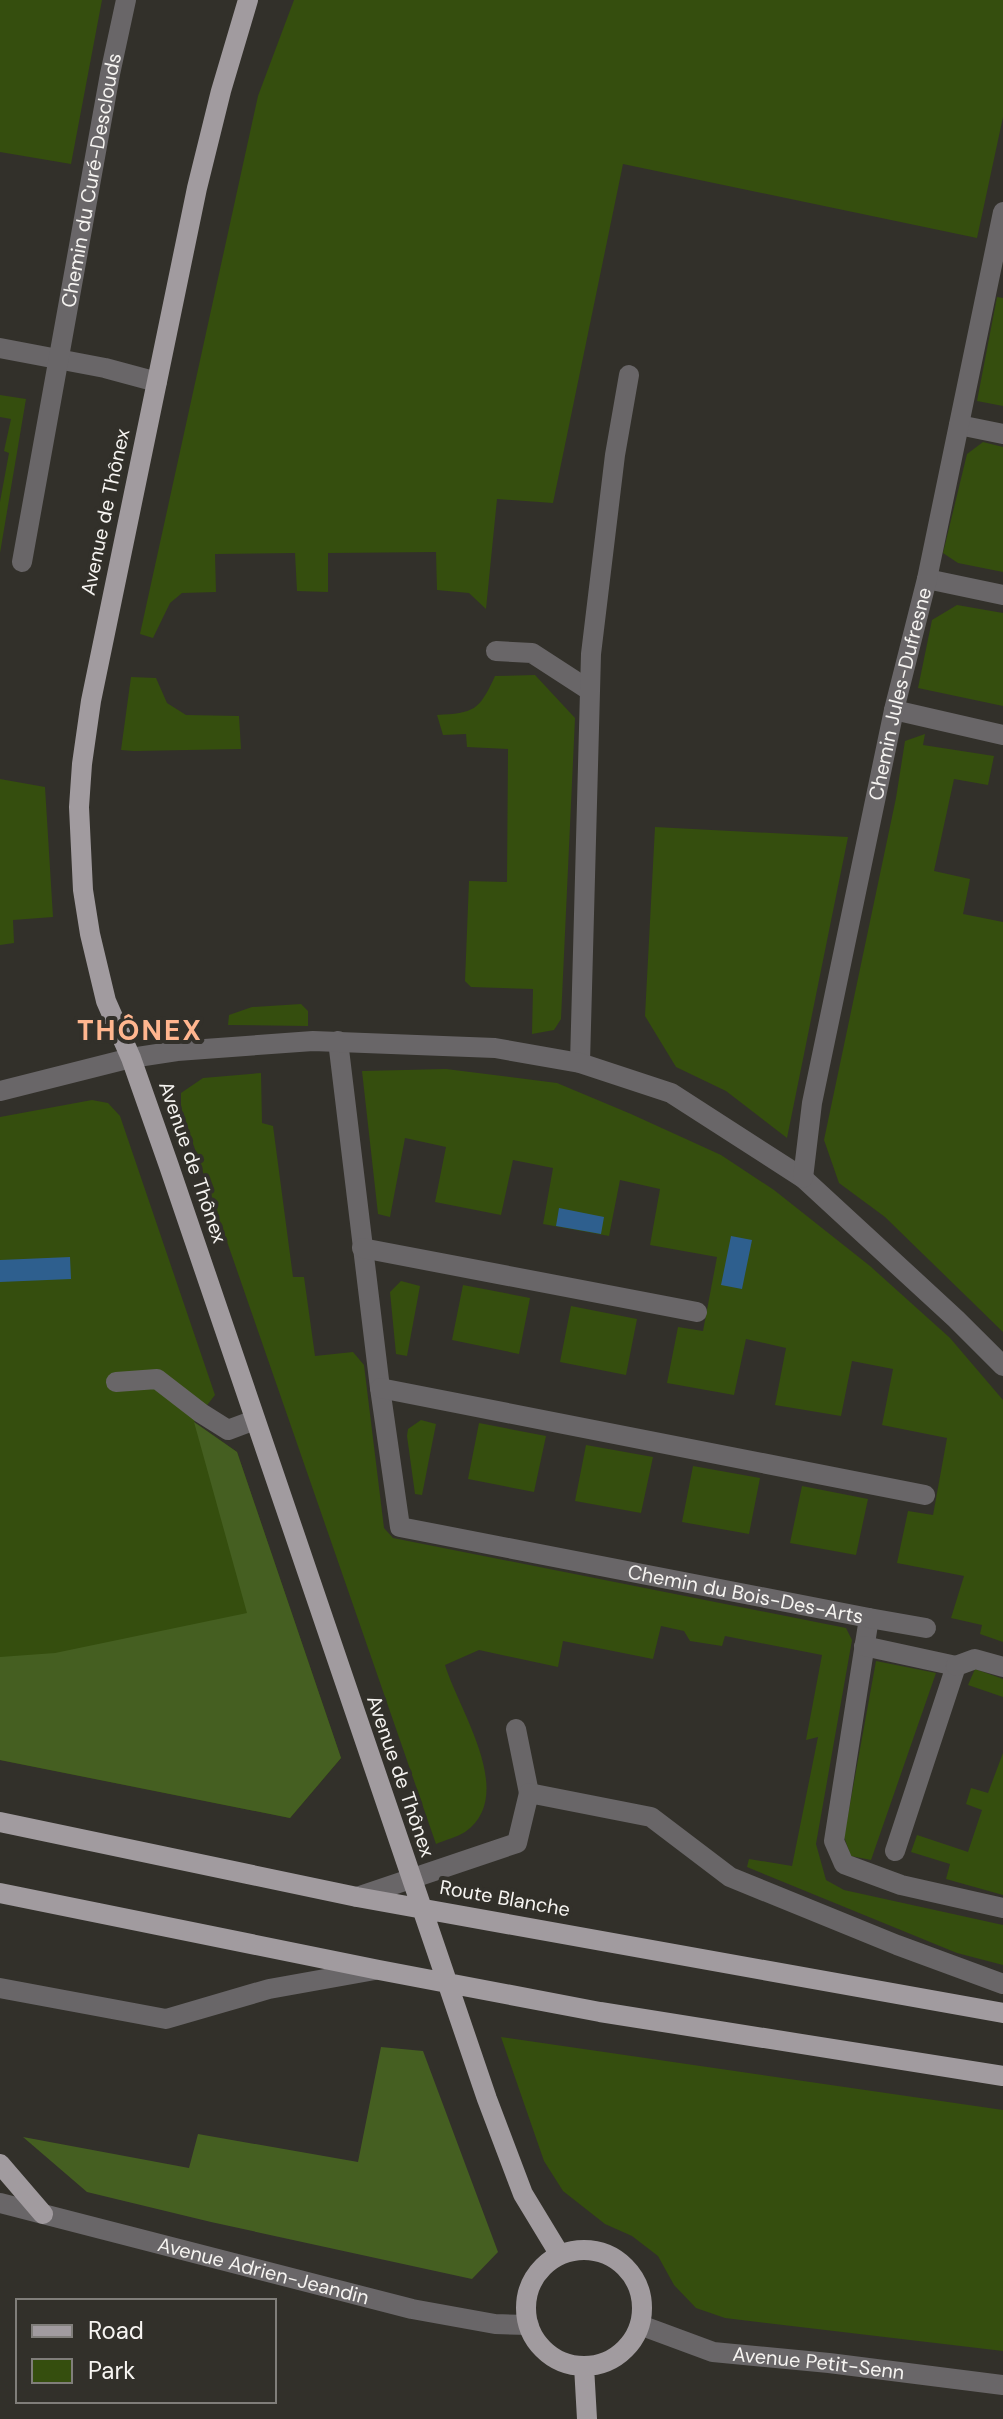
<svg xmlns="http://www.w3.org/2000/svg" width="1003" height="2419" font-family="'DM Sans',sans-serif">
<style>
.green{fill:#354e0e}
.forest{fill:#455f21}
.water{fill:#2e5f8e}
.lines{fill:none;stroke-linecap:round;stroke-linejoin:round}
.minor{stroke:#696668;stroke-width:20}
.major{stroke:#a19b9f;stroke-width:20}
.labels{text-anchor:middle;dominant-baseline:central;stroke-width:8;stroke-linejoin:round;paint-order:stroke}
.street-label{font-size:20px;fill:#f6f4f1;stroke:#32302a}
.district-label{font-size:28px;font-weight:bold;letter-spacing:2px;fill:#ffb68f;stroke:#32302a}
</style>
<rect width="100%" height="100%" fill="#32302a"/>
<path class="green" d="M0 0H102L71 164 0 152Z
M294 0H1003V117L977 238 623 164 553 503 497 499 486 609 469 593 437 590 436 552 328 553V592L297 591 295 553 215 554 216 592 182 593 170 603 153 638 140 634 258 96Z
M997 297 1003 298V406L977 401Z
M0 395 26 399 0 553V502L9 453 4 451 11 419 0 417Z
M983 442 1003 447V572L958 563 943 553 967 454Z
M957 605 1003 613V706L918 688 932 620Z
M535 675 575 718 561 1019 554 1030 532 1034 533 989 471 987 465 981 469 881 507 882 508 749 467 747 466 734 443 735 437 715C474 713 479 711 495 676Z
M131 677 156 678 167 703 186 715 239 716 241 749 134 751 121 750Z
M925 734 923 745 994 756 988 785 954 779 934 871 970 879 963 914 1003 922V1332L885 1217 839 1183 824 1140 896 798 905 741Z
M0 779 45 787 53 917 13 920 14 943 0 945Z
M655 827 848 837 787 1138 726 1091 676 1067 645 1016Z
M301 1004 308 1011V1026L228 1025 229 1015 252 1007Z
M446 1069 557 1083 631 1114 721 1155 774 1190 870 1266 950 1338 1003 1400V1642L980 1634 982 1625 951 1618 964 1576 897 1563 908 1511 933 1515 947 1438 882 1425 893 1369 852 1361 841 1416 775 1405 786 1348 746 1339 734 1395 667 1383 678 1327 703 1331 717 1257 650 1245 660 1189 620 1180 609 1236 543 1224 553 1168 513 1160 501 1215 435 1202 446 1147 405 1138 390 1217 378 1214 362 1071Z
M261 1073 262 1123 273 1126 293 1277H304L315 1356 353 1352 364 1365 384 1528 393 1538 846 1628 852 1640 816 1844 826 1880 844 1890 1003 1925V1965L957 1953 747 1867 749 1859 792 1866 818 1737 806 1740 822 1655 725 1636 722 1646 690 1641 684 1631 661 1626 653 1659 563 1641 558 1667 479 1650 445 1665C458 1709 518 1795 465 1832 457 1837 445 1840 436 1844L181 1109V1093L203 1078Z
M92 1100 108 1103 120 1116 215 1395 194 1422 237 1452 341 1758 290 1818 0 1760V1117Z
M401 1281 420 1286 407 1356 396 1354 390 1292Z
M463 1285 530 1298 519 1354 452 1340Z
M571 1306 637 1319 626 1375 560 1362Z
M421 1420 436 1424 422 1495 415 1494 407 1436 408 1429Z
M479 1423 546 1436 534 1492 468 1479Z
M586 1445 653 1457 641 1513 575 1501Z
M693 1466 760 1478 749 1534 682 1522Z
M802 1486 868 1499 856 1555 790 1543Z
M876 1661 936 1673 871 1860 851 1856 844 1837Z
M975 1669 1003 1679V1697L968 1685Z
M1003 1753V1895L946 1879 950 1864 911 1852 917 1835 968 1852 982 1810 966 1804 971 1788 988 1793Z
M501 2037 1003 2110V2351L725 2318 696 2308 674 2285 658 2256 632 2236 605 2224 563 2191 544 2161Z"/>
<path class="forest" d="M194 1422 237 1452 341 1758 290 1818 0 1760V1657L55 1653 247 1613Z
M381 2047 423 2051 498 2252 472 2279 211 2222 87 2192 23 2137 189 2168 198 2134 358 2162Z"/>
<path class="water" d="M559 1208 604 1217 601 1234 556 1226Z
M731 1236 752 1240 742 1289 721 1285Z
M70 1257 71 1279 0 1282V1260Z"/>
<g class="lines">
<g class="minor">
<path d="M0 348 105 368 157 382"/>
<path d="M959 425 1003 434"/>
<path id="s1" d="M22 562 110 74 126 0"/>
<path d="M927 579 1003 595"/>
<path d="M496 651 532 653 589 690"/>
<path d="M894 710 1003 735"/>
<path id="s2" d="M338 1041 380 1388 400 1527 869 1618 834 1841 844 1864 901 1885 1003 1908"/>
<path d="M580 1063 591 654 615 455 629 375"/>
<path d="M0 1091 131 1058 177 1051 313 1041 495 1048 580 1063 671 1093 803 1178 956 1319 1003 1366"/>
<path id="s3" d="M803 1178 812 1103 894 710 927 579 1003 212"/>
<path d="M362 1248 697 1312"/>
<path d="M116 1382 157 1379 201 1413 228 1430 255 1420"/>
<path d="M380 1388 925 1495"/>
<path d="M869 1618 926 1628"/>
<path d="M864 1646 956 1666 895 1851"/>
<path d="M956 1666 975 1659 1003 1667"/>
<path d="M516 1729 529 1793"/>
<path d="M357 1897 517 1843 529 1793 651 1817 730 1877 897 1945 1003 1984"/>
<path d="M0 1988 166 2019 269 1989 375 1970"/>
<path id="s4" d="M0 2203 412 2309 495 2324 529 2325"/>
<path id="s5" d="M640 2325 713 2352 829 2363 1003 2385"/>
</g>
<path class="major" d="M248 0 221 91 197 188 91 701 82 764 79 807 83 890 90 934 106 1001 131 1058 169 1166 487 2099 523 2194 560 2255
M0 1822 357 1897 1003 2013
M0 1893 379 1970 600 2012 1003 2076
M0 2164 43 2214
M526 2308a58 58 0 1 1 116 0a58 58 0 1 1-116 0Z
M584 2366 587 2419"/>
</g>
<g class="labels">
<g class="street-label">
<text stroke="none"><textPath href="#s1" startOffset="388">Chemin du Curé-Desclouds</textPath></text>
<text transform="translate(105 512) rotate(-78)">Avenue de Thônex</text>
<text stroke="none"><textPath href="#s3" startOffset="494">Chemin Jules-Dufresne</textPath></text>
<text transform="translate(193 1162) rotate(71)">Avenue de Thônex</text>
<text stroke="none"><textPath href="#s2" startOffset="842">Chemin du Bois-Des-Arts</textPath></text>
<text transform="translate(401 1776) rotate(71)">Avenue de Thônex</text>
<text transform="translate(505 1898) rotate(10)">Route Blanche</text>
<text stroke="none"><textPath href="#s4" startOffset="272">Avenue Adrien-Jeandin</textPath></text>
<text stroke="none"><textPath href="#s5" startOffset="184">Avenue Petit-Senn</textPath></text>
</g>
<g class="district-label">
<text x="140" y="1030">THÔNEX</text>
</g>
</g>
<rect x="16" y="2299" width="260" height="104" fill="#32302a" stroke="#807e7a" stroke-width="2"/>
<rect x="32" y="2325" width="40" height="12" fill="#a19b9f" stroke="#807e7a" stroke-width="2"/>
<text x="88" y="2339" font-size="24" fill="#f6f4f1">Road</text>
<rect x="32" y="2359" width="40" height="24" fill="#354e0e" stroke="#807e7a" stroke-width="2"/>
<text x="88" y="2379" font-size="24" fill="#f6f4f1">Park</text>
</svg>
